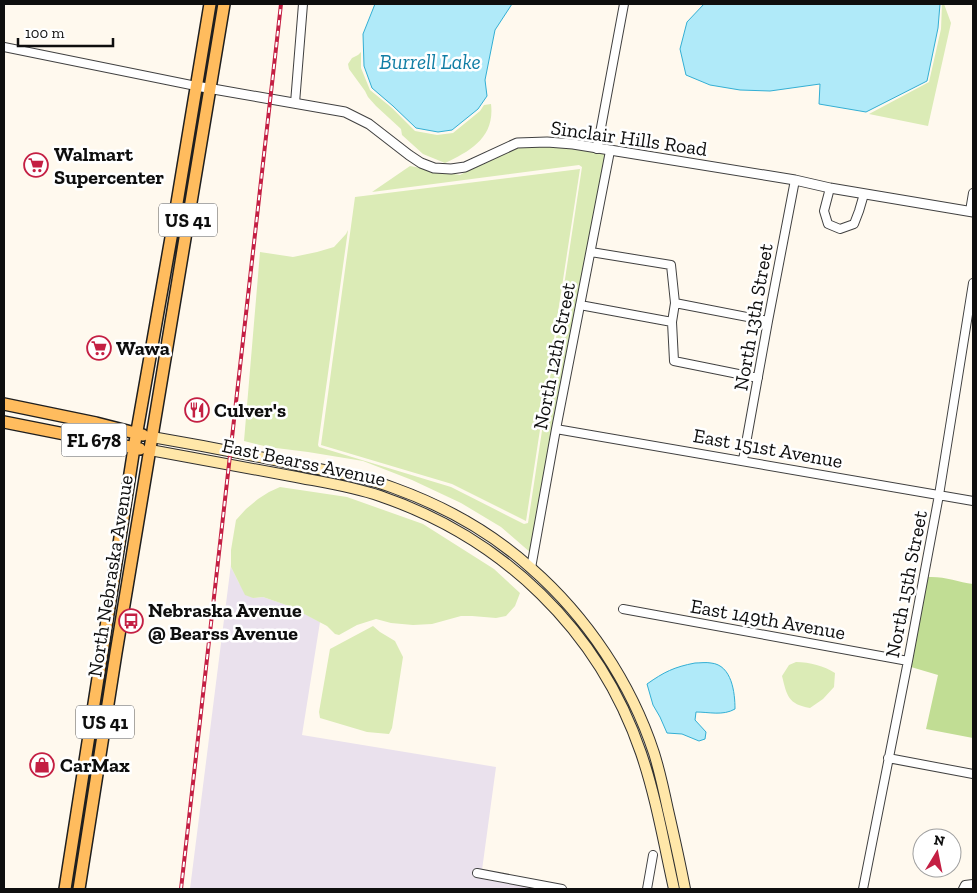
<svg xmlns="http://www.w3.org/2000/svg" width="977" height="893" font-family="'Zilla Slab',serif">
<style>
.industrial{fill:#eae1ed}
.green{fill:#dbebb6}
.forest{fill:#c1dd94}
.water{fill:#b0eaf9;stroke:#33afd4}
.lines{fill:none;stroke-linecap:round;stroke-linejoin:round}
.minor-casing{stroke:#414141;stroke-width:10}
.tertiary-casing{stroke:#414141;stroke-width:11}
.secondary-casing{stroke:#303030;stroke-width:12}
.primary-casing{stroke:#1f1f1f;stroke-width:14}
.minor{stroke:#fff;stroke-width:8}
.tertiary{stroke:#fff;stroke-width:9}
.secondary{stroke:#ffe7a9;stroke-width:10}
.primary{stroke:#ffbc5e;stroke-width:11}
.rail-casing{stroke:#c41f43;stroke-width:4}
.rail{stroke:#fff;stroke-width:2;stroke-dasharray:5.5;stroke-linecap:butt}
.labels{text-anchor:middle;dominant-baseline:central;stroke-width:5;stroke-linejoin:round;paint-order:stroke}
.shield{fill:#fff;stroke:#565656;stroke-width:1}
.shield-label{font-size:19px;font-weight:bold;fill:#0e0e0e}
.street-label{font-size:20px;fill:#0e0e0e;stroke:#fff}
.poi-label{font-size:20px;font-weight:bold;fill:#0e0e0e;stroke:#fff;text-anchor:start}
.water-label{font-size:21px;font-style:italic;fill:#117ea5;stroke:#fff}
</style>
<rect width="100%" height="100%" fill="#fff9ee"/>
<path class="industrial" d="M231 564V567L239 583 253 598 263 597 289 606 320 622 302 735 496 767 482 870 474 869 473 876 481 878 482 879 539 889H190Z"/>
<path class="green" d="M942 4H944L951 23 928 126 869 114 929 82 941 29Z
M361 52V68L370 90 392 108 415 131 437 135 453 133 480 111 484 105 491 104C495 137 471 151 445 163L423 154 402 135 401 129 376 106 368 97 365 91 349 69 348 64 352 58 358 55Z
M554 146 573 148 606 154 531 553 501 527 461 503 412 480 363 461 308 452 268 447 244 441 260 252 293 257 317 252 334 247 346 234 348 230 318 445 319 447 451 487 524 524 528 523 582 167 579 165 372 192 410 166 460 175 480 164 518 147Z
M580 169 526 521 452 484 321 445 355 197Z
M280 487 347 497 423 524 494 569 520 593 515 606 506 616 496 618 472 616H461L432 624 413 625 391 623 376 619 357 625 339 635 335 634 327 626 289 606 263 597 253 598 245 595 231 567V550L236 520 246 509 258 499 269 492Z
M373 626 380 632 395 641 403 657 392 728 389 734 367 732 320 718 319 712 330 649Z
M796 662C810 662 824 666 835 673L834 687 823 699 810 708C788 704 787 696 782 676L789 665Z"/>
<path class="forest" d="M928 577C944 576 958 582 973 584V738L926 729 938 675 911 667Z"/>
<path class="water" d="M375 4H512L495 30 485 80 487 96 478 109 452 130 438 132 416 128 393 106 372 88 364 66 363 34Z
M704 4H940L938 28 927 81 866 112 819 104 820 84 770 91 740 90 710 85 686 75 680 49 687 22Z
M695 663C700 663 706 662 711 663 732 665 735 693 735 709 723 716 709 712 696 712L695 720 706 732 705 739 699 741 682 734 667 733 660 717 653 705 647 684C664 672 674 667 695 663Z"/>
<g class="lines">
<g class="minor-casing">
<path id="minor" d="M4 47 196 86
M295 103 303 4
M597 149 624 4
M830 188 824 211 828 224 840 229 854 224 859 211 864 194
M970 211 973 193
M591 252 671 265 675 303 672 322 674 361 758 378
M675 303 768 321
M580 305 672 322
M556 429 973 501
M743 460 768 321 795 180
M531 568 556 429 610 151
M623 609 908 661
M888 758 973 774
M477 873 562 889
M647 889 653 855
M863 889 908 661 939 495 973 283
M963 889 965 885 973 884"/>
</g>
<g class="tertiary-casing">
<path id="tertiary" d="M196 86 345 112 369 124 409 155 421 163 434 168 451 169 465 167 517 143 547 142 573 144 795 180 830 188 973 212"/>
</g>
<g class="secondary-casing">
<path id="secondary" d="M152 437C199 445 246 454 293 464 327 471 362 476 394 488 444 506 492 533 531 568 587 617 631 683 654 753 660 772 664 791 668 810 674 836 680 863 685 889
M150 450C197 459 244 467 291 476 321 482 351 486 380 496 503 538 599 630 641 753 656 797 664 844 674 889"/>
</g>
<g class="primary-casing">
<path id="primary" d="M4 404 96 423 143 435
M4 422 140 449
M65 889 134 448 175 215 210 4
M79 889 116 653 224 4"/>
</g>
<use href="#minor" class="minor"/>
<use href="#tertiary" class="tertiary"/>
<use href="#secondary" class="secondary"/>
<use href="#primary" class="primary"/>
<g class="rail-casing">
<path id="rail" d="M181 889 281 4"/>
</g>
<use href="#rail" class="rail"/>
</g>
<defs>
<g id="supermarket-ring" transform="scale(1.25)"><circle r="9.5" fill="#fff" stroke="#c41f43" stroke-width="1.5"/><path d="M-6-5.5h2.5l.6 2H6L4.5 2H-2.5L-4.4-4H-6ZM-1.5 3.2a1.3 1.3 0 1 0 .1 0ZM3 3.2a1.3 1.3 0 1 0 .1 0Z" fill="#c41f43"/></g>
<g id="restaurant-ring" transform="scale(1.25)"><circle r="9.5" fill="#fff" stroke="#c41f43" stroke-width="1.5"/><path d="M-5-6h1v4h1v-4h1v4h1v-4h1v5L-1.5 .5V6h-2V.5L-5-1ZM5-6V6H3V1.5H1.5Q1.5-4 5-6Z" fill="#c41f43"/></g>
<g id="bus-ring" transform="scale(1.25)"><circle r="9.5" fill="#fff" stroke="#c41f43" stroke-width="1.5"/><path d="M-5-6H5V4H4V6H2V4H-2V6H-4V4H-5ZM-3.5-4V0h7V-4ZM-3.5 1.2v1.5H-2V1.2ZM2 1.2v1.5H3.5V1.2Z" fill="#c41f43"/></g>
<g id="shop-ring" transform="scale(1.25)"><circle r="9.5" fill="#fff" stroke="#c41f43" stroke-width="1.5"/><path d="M-5-2.5h2.3a2.7 3.5 0 0 1 5.4 0H5L5.5 6h-11ZM-1.5-2.5h3a1.5 2.3 0 0 0-3 0Z" fill="#c41f43"/></g>
</defs>
<g fill-rule="evenodd">
<use href="#supermarket-ring" x="36" y="165"/>
<use href="#supermarket-ring" x="99" y="348"/>
<use href="#restaurant-ring" x="197" y="410"/>
<use href="#bus-ring" x="131" y="621"/>
<use href="#shop-ring" x="42" y="765"/>
</g>
<g class="labels">
<g class="shield">
<rect x="159" y="203.5" width="58" height="33" rx="4"/>
<rect x="61.5" y="423.5" width="65" height="33" rx="4"/>
<rect x="76" y="705.5" width="58" height="33" rx="4"/>
</g>
<g class="shield-label">
<text x="188" y="220">US 41</text>
<text x="94" y="440">FL 678</text>
<text x="105" y="722">US 41</text>
</g>
<g class="street-label">
<text transform="translate(629 138) rotate(8)">Sinclair Hills Road</text>
<text transform="translate(753 317) rotate(-80)">North 13th Street</text>
<text transform="translate(554 356) rotate(-79)">North 12th Street</text>
<text transform="translate(768 448) rotate(10)">East 151st Avenue</text>
<text transform="translate(304 462) rotate(12)">East Bearss Avenue</text>
<text transform="translate(110 576) rotate(-81)">North Nebraska Avenue</text>
<text transform="translate(906 584) rotate(-79)">North 15th Street</text>
<text transform="translate(768 619) rotate(10)">East 149th Avenue</text>
</g>
<g class="poi-label">
<text x="54" y="154">Walmart<tspan x="54" dy="23">Supercenter</tspan></text>
<text x="116" y="348">Wawa</text>
<text x="214" y="410">Culver's</text>
<text x="148" y="610">Nebraska Avenue<tspan x="148" dy="23">@ Bearss Avenue</tspan></text>
<text x="60" y="765">CarMax</text>
</g>
<g class="water-label">
<text x="430" y="61">Burrell Lake</text>
</g>
</g>
<rect width="977" height="893" fill="none" stroke="#0e0e0e" stroke-width="10"/>
<g transform="translate(937 853) rotate(10)"><circle r="24" fill="#ffffff" stroke="#9f9f9f"/>
<path d="M0-4L9 19L0 12L-9 19Z" fill="#c41f43"/>
<text y="-8" font-size="14" font-weight="bold" text-anchor="middle" fill="#0e0e0e">N</text>
</g>
<path d="M18 38v8h95v-8" fill="none" stroke="#0e0e0e" stroke-width="2.5"/>
<text x="25" y="38" font-size="15" fill="#0e0e0e" stroke="#ffffff" stroke-width="4" paint-order="stroke">100 m</text>
</svg>
